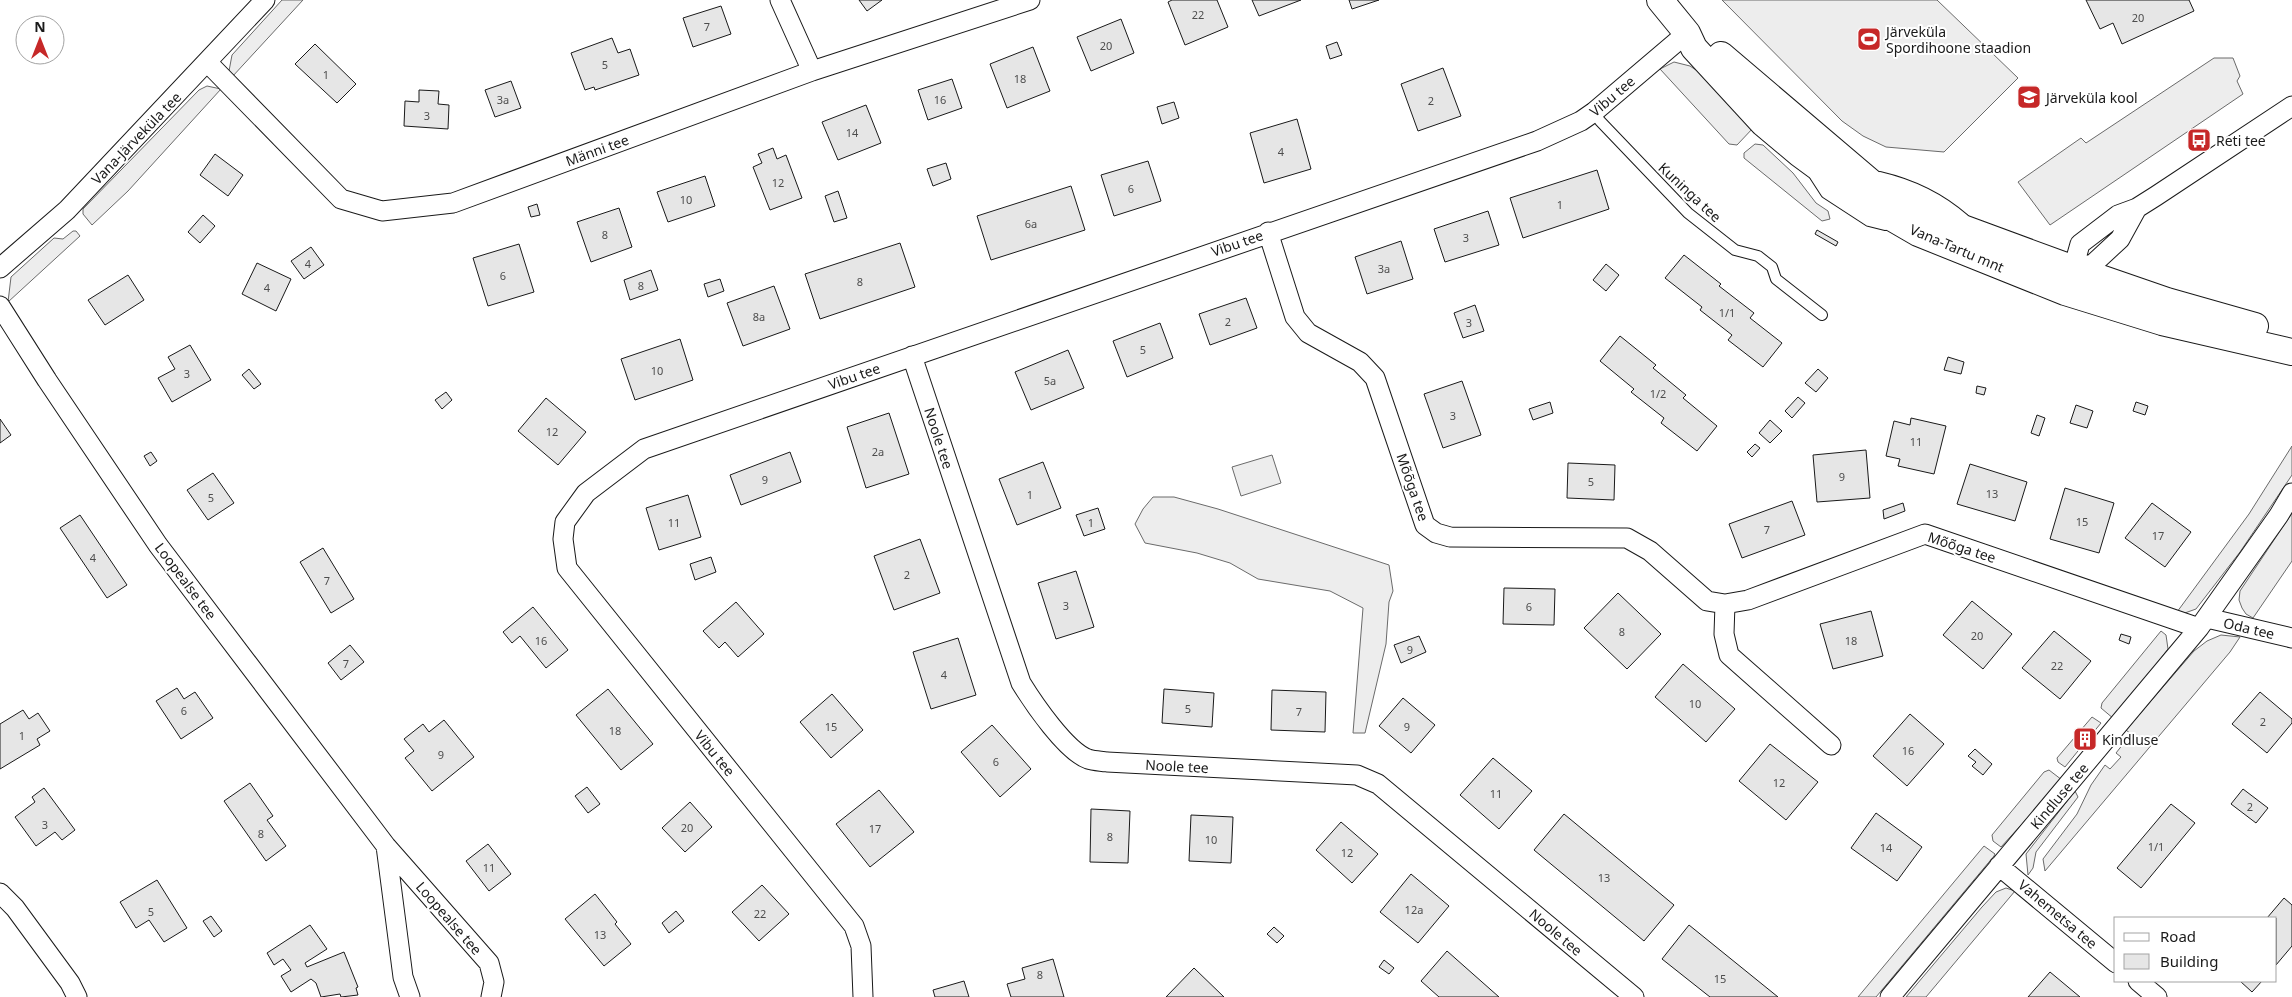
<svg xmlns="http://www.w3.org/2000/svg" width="2292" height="997" font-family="'Noto Sans',sans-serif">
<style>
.built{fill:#ededed;stroke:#6a6a6a}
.building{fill:#e6e6e6;stroke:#1a1a1a}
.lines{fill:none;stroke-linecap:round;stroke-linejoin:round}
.lane-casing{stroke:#1a1a1a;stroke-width:12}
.street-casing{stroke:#1a1a1a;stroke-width:21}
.secondary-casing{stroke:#1a1a1a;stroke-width:28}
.lane{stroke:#fff;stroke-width:10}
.street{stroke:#fff;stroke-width:19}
.secondary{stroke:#fff;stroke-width:26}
.labels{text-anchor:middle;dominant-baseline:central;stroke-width:4;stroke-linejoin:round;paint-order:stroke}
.number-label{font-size:11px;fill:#4d4d4d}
.poi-label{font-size:14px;fill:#1a1a1a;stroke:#fff;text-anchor:start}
.street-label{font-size:14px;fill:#1a1a1a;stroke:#fff}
</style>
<rect width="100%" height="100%" fill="#fff"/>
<path class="built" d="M282 0H303L232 77 229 71 232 55Z
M1722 0H1937L2018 78 1944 152 1886 147 1863 136 1842 121Z
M2214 58H2233L2240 76 2237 81 2243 94 2050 225 2018 182 2081 138 2086 143Z
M1674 62 1690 66 1702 74 1754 127 1737 145 1729 144 1660 69Z
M207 86 221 89 128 191 92 225 83 214V209L199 90Z
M1755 144 1763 145 1793 173 1816 203 1828 211 1830 219 1822 221 1744 158V153Z
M73 231H76L80 236 8 302 11 277 54 238 63 239Z
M2292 446V475L2240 552 2196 609 2182 614 2177 612 2249 514Z
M1272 455 1281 483 1241 496 1232 467Z
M1153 497H1174L1218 509 1389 565 1393 591 1389 602 1386 644 1365 733H1353L1363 608 1330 591 1258 579 1230 563 1197 553 1145 543 1135 524 1143 509Z
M2292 513V561L2253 618 2246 614 2242 608 2239 600 2240 591Z
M2161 631 2166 635 2168 649 2114 719 2101 708 2102 703Z
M2221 635 2240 637 2230 652 2045 871 2043 859 2077 814 2091 785 2105 765 2110 769 2121 757 2116 753 2131 734 2126 730 2194 651 2207 641Z
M2092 717 2101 723 2092 734 2087 731 2078 741 2082 746 2065 767 2058 762 2057 758Z
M2049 770 2062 780 2001 847 1993 841 1992 835 2044 772Z
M2075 791 2078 797 2036 852 2033 868 2028 875 2026 854Z
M1984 846 1995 854 1994 856 1876 997H1858Z
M2006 888 2015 891 1926 997H1906L1982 907 1996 892Z"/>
<path class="building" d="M859 0H882L867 11Z
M1172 0H1217L1228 27 1185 45 1168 2Z
M1252 0H1301L1259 16Z
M1349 0H1379L1352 9Z
M2086 0H2189L2194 11 2122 44 2113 23 2100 29Z
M721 6 731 34 693 47 683 18Z
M1121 19 1134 53 1091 71 1077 37Z
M612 38 618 53 630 49 639 75 595 90 594 87 585 90 571 53Z
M1337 42 1342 55 1330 59 1326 46Z
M315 44 356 84 337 103 295 64Z
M1033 47 1050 91 1007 108 990 64Z
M1443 68 1461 116 1418 131 1401 84Z
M952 79 962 108 928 120 918 90Z
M511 81 521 108 495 117 485 90Z
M419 90 439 91 438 104 449 105 448 129 404 126 405 101 419 102Z
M1174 102 1179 118 1162 124 1157 107Z
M866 105 881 143 838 160 822 122Z
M1297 119 1311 169 1264 183 1250 133Z
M773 148 777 159 786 155 802 198 770 210 753 167 762 163 758 154Z
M215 154 243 175 228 196 200 175Z
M1148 161 1161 201 1114 216 1101 175Z
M946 163 951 179 933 186 927 169Z
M1597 170 1609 209 1523 238 1510 198Z
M705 176 715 206 668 222 657 192Z
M1071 186 1085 230 991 260 977 216Z
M838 191 847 218 834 222 825 196Z
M537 204 540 215 531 217 528 207Z
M619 208 632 247 591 262 577 222Z
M1488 211 1499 245 1445 262 1434 229Z
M203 215 215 226 200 243 188 232Z
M1817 230 1838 242 1836 246 1815 234Z
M1401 241 1413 279 1367 294 1355 257Z
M900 243 915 287 820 319 805 274Z
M519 244 534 292 488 306 473 258Z
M311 247 324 265 304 279 291 261Z
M1684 255 1721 284 1719 286 1754 313 1750 318 1782 343 1763 367 1728 340 1732 335 1700 310 1702 307 1665 278Z
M257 263 291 279 276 311 242 294Z
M1606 264 1619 275 1606 291 1593 280Z
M651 270 658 290 630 300 624 280Z
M128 275 144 300 105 325 88 300Z
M720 279 724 291 708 297 704 284Z
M774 286 790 329 743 346 727 303Z
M1246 298 1257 328 1210 345 1199 314Z
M1475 305 1484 331 1463 338 1454 313Z
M1160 323 1173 358 1127 377 1113 341Z
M1620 336 1656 365 1653 368 1686 395 1683 398 1717 426 1697 451 1661 423 1664 418 1631 392 1634 389 1600 361Z
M680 339 693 380 635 400 621 359Z
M190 345 211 380 172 402 158 378 175 369 168 357Z
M1068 350 1084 388 1031 410 1015 372Z
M1948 357 1964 362 1961 374 1944 370Z
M249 369 261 384 254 389 242 375Z
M1818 369 1828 378 1816 392 1805 383Z
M1462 381 1481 435 1443 448 1424 394Z
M1977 386 1986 388 1984 395 1976 393Z
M446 392 452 400 442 409 435 400Z
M1798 397 1805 403 1792 418 1785 411Z
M546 398 586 432 558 465 518 431Z
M1550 402 1553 413 1533 420 1529 409Z
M2136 402 2148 406 2145 415 2133 411Z
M2076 405 2093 411 2087 428 2070 423Z
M889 413 909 474 866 488 847 427Z
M2037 415 2045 418 2039 436 2031 433Z
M1911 418 1946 426 1934 474 1898 466 1900 459 1886 456 1894 421 1910 425Z
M0 419 11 435 0 443Z
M1770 420 1782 431 1770 443 1759 433Z
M1755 444 1760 448 1752 457 1747 452Z
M1866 450 1870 498 1817 502 1813 455Z
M151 452 157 461 150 466 144 456Z
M790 452 801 482 741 505 730 475Z
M1043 462 1061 508 1017 525 999 479Z
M1568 463 1615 465 1614 500 1567 498Z
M1970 464 2027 482 2015 521 1957 504Z
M213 473 234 503 208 520 187 490Z
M2065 488 2114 503 2099 553 2050 539Z
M688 495 701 537 659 550 646 508Z
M1792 501 1805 535 1742 558 1729 524Z
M1903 503 1905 511 1884 519 1883 510Z
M2152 503 2191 532 2165 567 2125 538Z
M1098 508 1105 529 1084 536 1076 515Z
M80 515 127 585 107 598 60 528Z
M920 539 940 593 894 610 874 556Z
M323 548 354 599 331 613 300 562Z
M711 557 716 572 695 580 690 564Z
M1076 571 1094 627 1056 639 1038 583Z
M1504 588 1555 589 1554 625 1503 624Z
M1618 593 1661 634 1627 669 1584 628Z
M1972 601 2012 634 1983 669 1943 635Z
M736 602 764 634 738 657 725 642 719 648 703 631Z
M533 607 568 650 546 668 520 636 512 643 503 632Z
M1871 611 1883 656 1833 669 1820 624Z
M2054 631 2091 661 2060 699 2022 668Z
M2121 634 2131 637 2129 644 2119 640Z
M1419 636 1426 652 1401 663 1394 645Z
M958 638 976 695 931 709 913 652Z
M350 645 364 662 341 680 328 663Z
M1683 664 1735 709 1706 742 1655 697Z
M177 688 184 699 195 692 213 718 181 739 156 701Z
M608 689 653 744 621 770 576 715Z
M1164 689 1214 693 1212 727 1162 723Z
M1272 690 1326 692 1325 732 1271 730Z
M2260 692 2292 719V723L2267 753 2232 724Z
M832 694 863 730 831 758 800 722Z
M1403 698 1435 725 1411 753 1379 726Z
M23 710 29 719 38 713 50 731 37 739 40 745 0 769V724Z
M1910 714 1944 744 1907 786 1873 756Z
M444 720 474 757 432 791 405 758 414 751 404 739 423 724 429 732Z
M992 725 1031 769 1000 797 961 752Z
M1770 744 1818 782 1786 820 1739 781Z
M1975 749 1992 764 1983 775 1972 766 1976 762 1968 756Z
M1493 758 1532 791 1499 829 1460 795Z
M250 783 273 816 267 820 286 846 266 861 224 801Z
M587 787 600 804 588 813 575 796Z
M44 788 75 830 62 840 55 832 36 846 15 817 35 802 32 797Z
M2243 789 2268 808 2256 823 2231 804Z
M879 790 914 832 870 867 836 824Z
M690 802 712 827 685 852 662 828Z
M2171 804 2195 823 2141 888 2117 868Z
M1091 809 1130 811 1128 863 1090 862Z
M1876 813 1922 847 1897 881 1851 848Z
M1564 814 1674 905 1644 941 1534 850Z
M1191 815 1233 817 1231 863 1189 861Z
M1341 822 1378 854 1352 883 1316 850Z
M488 844 511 874 489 891 466 861Z
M1411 874 1449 906 1418 943 1380 912Z
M157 880 187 928 164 942 149 920 136 928 120 902Z
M762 885 789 914 759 941 732 912Z
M595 894 617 922 615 924 631 944 604 966 565 919Z
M2284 898 2292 905V946L2276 965V918H2267Z
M676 911 684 921 669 933 662 923Z
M211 916 222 931 214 937 203 921Z
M310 925 327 949 305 963 307 967 344 952 358 987 356 988 358 995 341 997 340 994 321 997 316 983 311 979 291 992 281 976 291 970 283 959 274 965 267 953Z
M1689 925 1778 997H1710L1662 959Z
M1274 927 1284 936 1277 943 1267 934Z
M1447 951 1499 997H1439L1421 981Z
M1053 959 1064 997H1011L1007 984 1025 979 1022 968Z
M1384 960 1394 968 1389 974 1379 967Z
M1194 968 1224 997H1166Z
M2050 972 2080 997H2028Z
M964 981 969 997H935L933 990Z
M2240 981H2262L2252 992Z"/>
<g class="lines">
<g class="lane-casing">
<path id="lane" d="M1594 112 1600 121 1688 213 1735 250 1758 256 1772 267 1776 279 1822 315
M1815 176 1826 193 1869 221 1885 225
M1880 177C1910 184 1940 198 1964 219"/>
</g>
<g class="street-casing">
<path id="street" d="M780 0 812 71
M208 63 341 199 382 211 453 203 812 71 1030 0
M1268 232 1295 317 1308 333 1360 362 1375 378 1425 525 1436 533 1450 537 1627 538 1650 551 1707 601 1725 604 1748 600 1925 534 2199 628
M0 268 67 210 265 0
M2074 269 2093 264 2120 239 2137 208
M2070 280 2080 244 2118 215 2137 208 2156 196 2292 106
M0 306 47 380 158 545 386 846 489 963 494 982 491 997
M912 356 1021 683C1034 704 1066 751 1088 759 1094 761 1101 761 1107 762L1357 775 1378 784 1634 997
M1725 604 1724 634 1729 655 1831 745
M2207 618 2292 638
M386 846 403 977 410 997
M1999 866 2116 963
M0 893 15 908 70 983 77 997
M2138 981 2157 997
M863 997 861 946 854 926 567 568 563 539 565 522 586 493 644 449 1537 141 1581 121 1594 112 1687 33
M1890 997 2199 628 2279 515 2292 493"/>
</g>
<g class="secondary-casing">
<path id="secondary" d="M1660 0 1687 33 1694 48 1763 123 1800 154 1868 204 1918 233 2065 292 2162 322 2292 352
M1721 55 1875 186 1949 223 2074 269 2167 301 2255 326"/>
</g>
<use href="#lane" class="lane"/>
<use href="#street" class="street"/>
<use href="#secondary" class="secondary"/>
</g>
<defs>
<g id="stadium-square" transform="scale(1.25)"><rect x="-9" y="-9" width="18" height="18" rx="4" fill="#c62828" stroke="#fff"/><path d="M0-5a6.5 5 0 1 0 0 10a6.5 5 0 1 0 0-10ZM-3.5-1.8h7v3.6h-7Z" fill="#fff"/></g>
<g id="school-square" transform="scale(1.25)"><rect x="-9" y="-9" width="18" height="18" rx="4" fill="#c62828" stroke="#fff"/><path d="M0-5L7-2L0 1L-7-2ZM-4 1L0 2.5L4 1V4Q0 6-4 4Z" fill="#fff"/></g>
<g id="bus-square" transform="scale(1.25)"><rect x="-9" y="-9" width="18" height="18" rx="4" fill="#c62828" stroke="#fff"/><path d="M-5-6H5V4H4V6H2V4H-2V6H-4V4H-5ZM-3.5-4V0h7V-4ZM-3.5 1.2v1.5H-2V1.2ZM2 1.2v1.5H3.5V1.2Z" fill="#fff"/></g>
<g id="building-square" transform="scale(1.25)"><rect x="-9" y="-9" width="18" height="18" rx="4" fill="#c62828" stroke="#fff"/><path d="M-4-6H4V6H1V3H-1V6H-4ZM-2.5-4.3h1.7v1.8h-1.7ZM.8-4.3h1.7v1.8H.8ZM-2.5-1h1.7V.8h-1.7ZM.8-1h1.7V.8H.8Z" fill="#fff"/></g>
</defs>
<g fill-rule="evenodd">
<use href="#stadium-square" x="1869" y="39"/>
<use href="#school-square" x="2029" y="97"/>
<use href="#bus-square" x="2199" y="140"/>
<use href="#building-square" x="2085" y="739"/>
</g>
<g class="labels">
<g class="number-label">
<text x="1198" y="14">22</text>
<text x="2138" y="17">20</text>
<text x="707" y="26">7</text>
<text x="1106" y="45">20</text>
<text x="605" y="64">5</text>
<text x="326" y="74">1</text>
<text x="1020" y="78">18</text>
<text x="503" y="99">3a</text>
<text x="940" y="99">16</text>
<text x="1431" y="100">2</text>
<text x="427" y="115">3</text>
<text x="852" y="132">14</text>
<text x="1281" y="151">4</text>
<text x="778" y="182">12</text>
<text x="1131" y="188">6</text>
<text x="686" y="199">10</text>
<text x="1560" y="204">1</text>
<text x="1031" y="223">6a</text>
<text x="605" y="234">8</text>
<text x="1466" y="237">3</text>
<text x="308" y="263">4</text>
<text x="1384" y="268">3a</text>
<text x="503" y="275">6</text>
<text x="860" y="281">8</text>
<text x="641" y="285">8</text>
<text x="267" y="287">4</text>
<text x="1727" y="312">1/1</text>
<text x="759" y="316">8a</text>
<text x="1228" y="321">2</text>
<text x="1469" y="322">3</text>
<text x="1143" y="349">5</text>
<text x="657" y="370">10</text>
<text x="187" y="373">3</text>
<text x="1050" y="380">5a</text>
<text x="1658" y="393">1/2</text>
<text x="1453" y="415">3</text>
<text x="552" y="431">12</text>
<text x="1916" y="441">11</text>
<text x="878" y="451">2a</text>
<text x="1842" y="476">9</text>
<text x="765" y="479">9</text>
<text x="1591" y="481">5</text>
<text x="1992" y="493">13</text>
<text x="1030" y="494">1</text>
<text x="211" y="497">5</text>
<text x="2082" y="521">15</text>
<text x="674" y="522">11</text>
<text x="1091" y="522">1</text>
<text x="1767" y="529">7</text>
<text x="2158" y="535">17</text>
<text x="93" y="557">4</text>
<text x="907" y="574">2</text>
<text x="327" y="580">7</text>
<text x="1066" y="605">3</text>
<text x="1529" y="606">6</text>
<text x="1622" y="631">8</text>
<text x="1977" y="635">20</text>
<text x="541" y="640">16</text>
<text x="1851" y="640">18</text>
<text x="1410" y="649">9</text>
<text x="346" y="663">7</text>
<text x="2057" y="665">22</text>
<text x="944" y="674">4</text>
<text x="1695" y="703">10</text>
<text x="1188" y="708">5</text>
<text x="184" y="710">6</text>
<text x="1299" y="711">7</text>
<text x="2263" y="721">2</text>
<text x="831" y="726">15</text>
<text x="1407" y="726">9</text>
<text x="615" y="730">18</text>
<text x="22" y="735">1</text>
<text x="1908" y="750">16</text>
<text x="441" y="754">9</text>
<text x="996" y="761">6</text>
<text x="1779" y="782">12</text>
<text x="1496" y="793">11</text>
<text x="2250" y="806">2</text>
<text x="45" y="824">3</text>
<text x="687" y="827">20</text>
<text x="875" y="828">17</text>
<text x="261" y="833">8</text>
<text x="1110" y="836">8</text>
<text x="1211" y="839">10</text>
<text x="2156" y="846">1/1</text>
<text x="1886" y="847">14</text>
<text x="1347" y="852">12</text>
<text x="489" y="867">11</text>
<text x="1604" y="877">13</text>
<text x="1414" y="909">12a</text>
<text x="151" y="911">5</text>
<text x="760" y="913">22</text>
<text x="600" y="934">13</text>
<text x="1040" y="974">8</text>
<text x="1720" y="978">15</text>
</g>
<g class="poi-label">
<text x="1886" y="31">Järveküla<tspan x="1886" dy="16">Spordihoone staadion</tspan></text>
<text x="2046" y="97">Järveküla kool</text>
<text x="2216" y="140">Reti tee</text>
<text x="2102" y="739">Kindluse</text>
</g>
<g class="street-label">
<text transform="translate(1612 96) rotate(-40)">Vibu tee</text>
<text transform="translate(136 138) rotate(-46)">Vana-Järveküla tee</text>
<text transform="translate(597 150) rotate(-20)">Männi tee</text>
<text transform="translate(1690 192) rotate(43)">Kuninga tee</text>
<text transform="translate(1237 243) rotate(-19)">Vibu tee</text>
<text transform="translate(1957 248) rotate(23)">Vana-Tartu mnt</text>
<text transform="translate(854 376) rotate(-19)">Vibu tee</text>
<text transform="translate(939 438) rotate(72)">Noole tee</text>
<text transform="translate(1413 487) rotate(71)">Mõõga tee</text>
<text transform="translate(1962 547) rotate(18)">Mõõga tee</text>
<text transform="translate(186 581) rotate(53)">Loopealse tee</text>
<text transform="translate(2249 628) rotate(13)">Oda tee</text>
<text transform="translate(715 753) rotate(51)">Vibu tee</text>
<text transform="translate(1177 766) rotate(3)">Noole tee</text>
<text transform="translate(2059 796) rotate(-50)">Kindluse tee</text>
<text transform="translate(2058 914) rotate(40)">Vahemetsa tee</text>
<text transform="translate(449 918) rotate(49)">Loopealse tee</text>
<text transform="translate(1556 932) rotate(40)">Noole tee</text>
</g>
</g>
<rect x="2114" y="917" width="162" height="65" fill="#ffffff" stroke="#a3a3a3"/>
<rect x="2124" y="933" width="25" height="8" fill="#ffffff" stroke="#a3a3a3"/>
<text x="2160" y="942" font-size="15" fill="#1a1a1a">Road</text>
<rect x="2124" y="954" width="25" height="15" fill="#e6e6e6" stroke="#a3a3a3"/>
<text x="2160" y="967" font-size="15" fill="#1a1a1a">Building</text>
<g transform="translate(40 40)"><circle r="24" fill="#ffffff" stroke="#a3a3a3"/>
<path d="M0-4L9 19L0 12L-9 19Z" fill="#c62828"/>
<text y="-8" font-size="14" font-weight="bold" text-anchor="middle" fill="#1a1a1a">N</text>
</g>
</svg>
